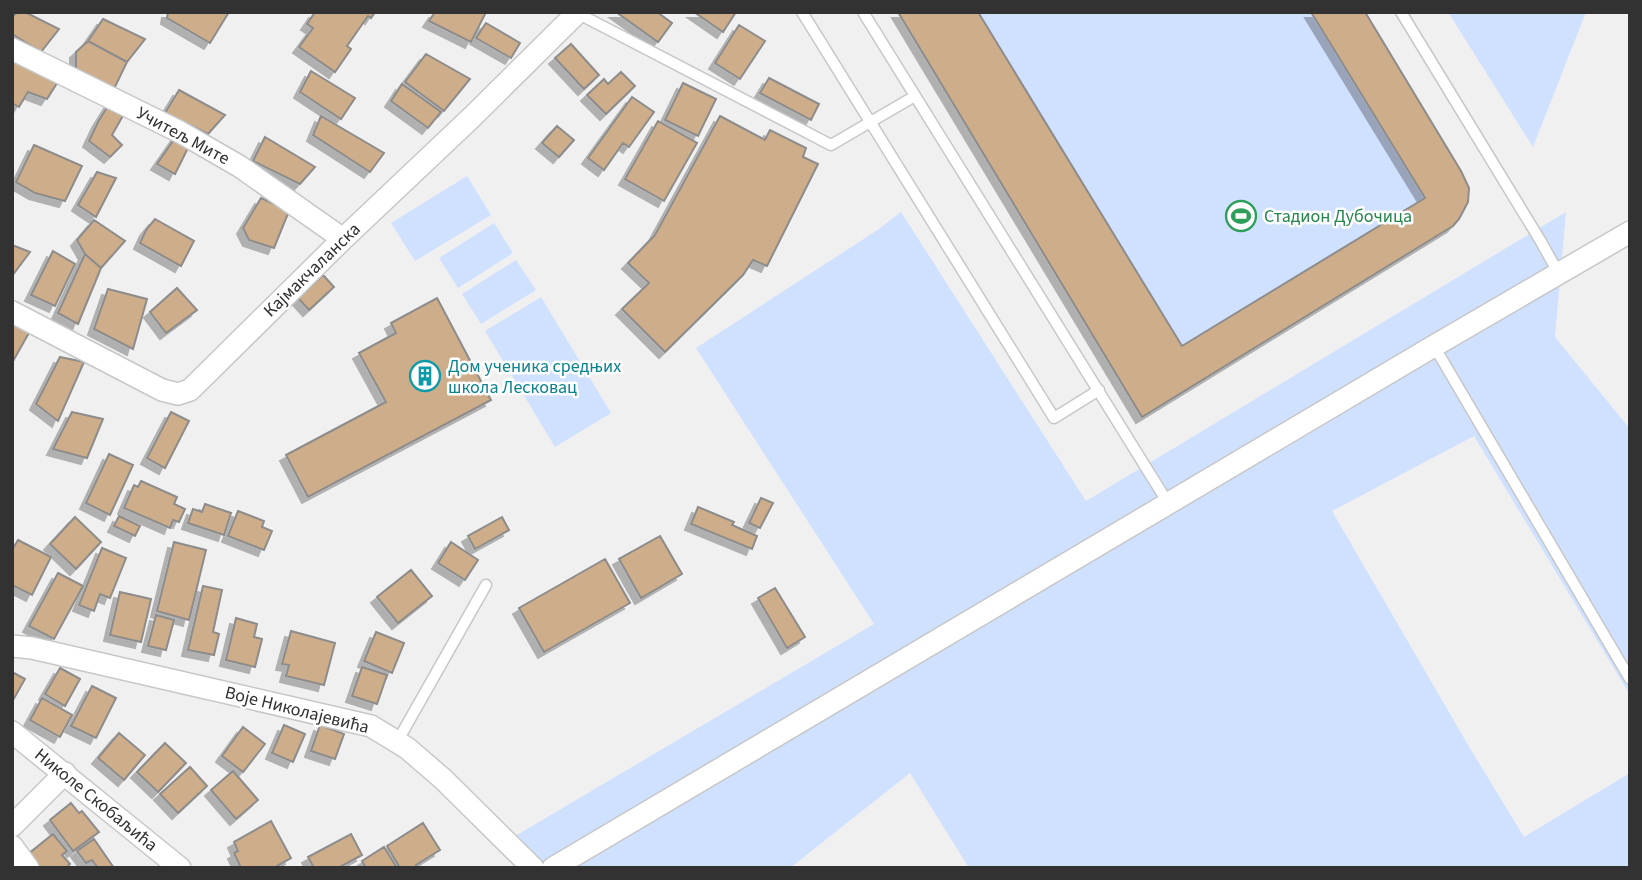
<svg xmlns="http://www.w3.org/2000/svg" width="1642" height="880" font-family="'Source Sans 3',sans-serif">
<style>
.green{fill:#d0e0ff}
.building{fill:#cdad8a;stroke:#8d8c8b;stroke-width:2;filter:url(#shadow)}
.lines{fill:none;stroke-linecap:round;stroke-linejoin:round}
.lane-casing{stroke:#c6c7c8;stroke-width:13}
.street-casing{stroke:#c6c7c8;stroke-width:24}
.lane{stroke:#fff;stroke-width:10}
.street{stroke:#fff;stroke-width:21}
.labels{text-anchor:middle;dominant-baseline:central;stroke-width:5;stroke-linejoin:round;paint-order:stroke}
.street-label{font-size:18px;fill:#323233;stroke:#fff}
.leisure-label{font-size:18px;fill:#27864d;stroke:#fff;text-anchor:start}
.culture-label{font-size:18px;fill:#0d838f;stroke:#fff;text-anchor:start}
</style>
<defs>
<filter id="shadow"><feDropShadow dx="-6" dy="6" stdDeviation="0" flood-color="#0004"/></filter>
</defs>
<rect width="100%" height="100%" fill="#f0f0f1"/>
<path class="green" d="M898 12H1365L1461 171C1471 194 1473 207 1453 226L1142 417Z
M1448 12H1586L1533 147Z
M467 176 491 215 415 261 391 223Z
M901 212 1086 501 1566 212 1555 337 1630 429V695L1474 436 1332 511 1468 745 1524 837 1630 773V868H969L910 773 790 868H533L505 842 874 624 696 348 879 229Z
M494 223 513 253 458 288 439 258Z
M516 260 536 290 481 324 462 294Z
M541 297 611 413 555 447 485 331Z"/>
<path class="building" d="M18 12H25L59 29 41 52 12 34V17Z
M168 12H229L210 43 167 18Z
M315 12H375L371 18 368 16 347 46 351 49 335 72 299 47 313 28 307 24Z
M435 12H482L485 14 471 42 429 21Z
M616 12H657L672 23 658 42Z
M694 12H736L723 32Z
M898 12H978L1182 346 1425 198 1311 12H1365L1461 171 1469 188 1468 202 1459 219 1453 226 1142 417Z
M103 19 145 39 127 62 88 41Z
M486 23 520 43 511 58 476 38Z
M739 25 765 41 740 79 715 63Z
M88 41 127 62 114 89 76 69V52Z
M571 44 599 75 584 89 555 58Z
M426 54 470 79 444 111 405 82Z
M12 55 61 77 47 99 28 92 19 107 12 103Z
M311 71 355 98 341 119 300 92Z
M621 72 635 86 606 114 587 95 604 79 608 84Z
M769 78 819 104 811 120 760 93Z
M683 83 716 99 698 136 665 120Z
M402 84 441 112 428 128 391 101Z
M179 90 225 115 208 134 165 113Z
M632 97 654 112 629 147 623 143 604 170 588 158Z
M111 101 125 112 112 135 122 145 110 157 89 141 98 122Z
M321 116 384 153 370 172 313 135Z
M720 116 765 140 770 130 806 148 803 157 818 164 767 266 753 260 743 275 665 352 622 309 649 283 628 263 655 235Z
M658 121 697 143 664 201 625 179Z
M557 126 574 140 559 157 542 143Z
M177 135 191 142 175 174 157 164Z
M265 137 315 167 300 184 253 161Z
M34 145 82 166 65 201 35 193 16 182Z
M97 172 116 178 96 217 78 205Z
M261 198 289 211 274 248 249 240 243 228Z
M155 219 194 241 181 266 140 243 146 230Z
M94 220 125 241 101 268 85 254 77 240Z
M12 245 30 252 12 276Z
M53 251 75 264 55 306 31 295Z
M85 254 101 268 78 324 58 313Z
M323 275 334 287 309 310 298 298Z
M177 288 197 310 166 333 150 312Z
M108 289 147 299 133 349 94 329Z
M437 298 491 400 308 497 286 455 386 402 359 353 396 333 391 323Z
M12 318 30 331 12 363Z
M60 357 84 362 58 421 36 404Z
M72 412 103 419 87 458 53 449Z
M171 412 189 421 165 468 147 458Z
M109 454 133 465 110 515 86 503Z
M141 481 177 497 174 504 185 509 179 522 173 520 170 528 124 508 134 485 138 487Z
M761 498 773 503 760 528 749 523Z
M205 504 231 513 224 535 188 523 193 509 202 512Z
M698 507 734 522 732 525 757 536 752 549 691 524Z
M238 511 264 521 262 527 272 531 264 550 228 536Z
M119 516 140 526 135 536 114 526Z
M75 517 101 542 76 569 50 544Z
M502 517 509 530 475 549 468 536Z
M660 536 682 574 641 598 619 559Z
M18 540 51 557 32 595 12 585V550Z
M174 542 206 550 189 620 157 611Z
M451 542 478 560 465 580 438 563Z
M102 548 126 558 110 598 100 594 94 611 79 605Z
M605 559 630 603 544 652 519 608Z
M411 570 432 596 398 623 377 597Z
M58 573 83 586 54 639 29 626Z
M203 586 222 590 213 632 219 634 214 655 188 650Z
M775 588 805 637 787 648 758 598Z
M120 592 151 599 141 642 110 635Z
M156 615 174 620 166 650 148 646Z
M236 618 257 624 254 637 262 639 255 667 226 660Z
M291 631 335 643 324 685 286 676 289 665 282 664Z
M376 632 404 643 392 673 364 661Z
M362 667 387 675 377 704 352 696Z
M60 668 80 679 65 706 45 694Z
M12 672 25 679 12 702Z
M92 686 116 698 96 738 71 726Z
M42 698 72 715 60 737 30 720Z
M284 725 305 734 293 762 272 753Z
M320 725 344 734 335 759 311 751Z
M243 727 265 744 243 772 222 756Z
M119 733 145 755 124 780 98 758Z
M165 743 186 763 158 792 137 772Z
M190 767 207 786 178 813 160 794Z
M233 771 258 800 236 819 211 790Z
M71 803 79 813 82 811 99 832 73 851 50 820Z
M271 821 291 858 277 866 278 868H241L234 853 238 851 234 842Z
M423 823 440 850 416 865 418 868H400L387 846Z
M53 834 67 851 62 855 70 864 66 868H38L27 855Z
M351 834 362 855 338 868H314L308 857Z
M94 839 114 868H98L92 860 86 863 77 851Z
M384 847 397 868H366L362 861Z"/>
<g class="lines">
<g class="lane-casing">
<path id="lane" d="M802 12 1054 418 1099 390
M863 12 1168 503
M1401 12 1540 240 1559 274
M577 13 831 145 915 96
M1434 346 1630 679
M397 742 486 585"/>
</g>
<g class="street-casing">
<path id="street" d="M12 49 180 132 239 166 343 239
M12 312 162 390 178 394 190 390 343 239 472 117 578 12
M12 646 32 648 371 726 407 748 443 779 533 868
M12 732 180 868
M12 826 65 773
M12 846 28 868
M553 868 1434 346 1630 232"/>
</g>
<use href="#lane" class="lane"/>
<use href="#street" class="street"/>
</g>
<defs>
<g id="stadium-ring" transform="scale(1.575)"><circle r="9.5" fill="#fff" stroke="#2e9e5b" stroke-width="1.5"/><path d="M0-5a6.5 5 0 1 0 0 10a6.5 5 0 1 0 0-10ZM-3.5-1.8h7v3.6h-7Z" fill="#2e9e5b"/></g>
<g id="building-ring" transform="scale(1.575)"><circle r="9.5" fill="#fff" stroke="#0f9aa8" stroke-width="1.5"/><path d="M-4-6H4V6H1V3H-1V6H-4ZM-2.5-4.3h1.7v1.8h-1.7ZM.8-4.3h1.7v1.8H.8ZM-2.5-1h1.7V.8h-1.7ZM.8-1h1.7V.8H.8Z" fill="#0f9aa8"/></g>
</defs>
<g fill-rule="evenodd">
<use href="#stadium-ring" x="1241" y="216"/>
<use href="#building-ring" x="425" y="376"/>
</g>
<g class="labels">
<g class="street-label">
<text transform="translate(183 136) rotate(28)">Учитељ Мите</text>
<text transform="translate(312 270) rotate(-44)">Кајмакчаланска</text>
<text transform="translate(297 710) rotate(14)">Воје Николајевића</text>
<text transform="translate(96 800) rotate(39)">Николе Скобаљића</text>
</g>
<g class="leisure-label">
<text x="1264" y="216">Стадион Дубочица</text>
</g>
<g class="culture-label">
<text x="448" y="366">Дом ученика средњих<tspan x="448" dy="21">школа Лесковац</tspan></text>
</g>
</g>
<rect width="1642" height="880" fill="none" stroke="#323233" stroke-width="28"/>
</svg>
